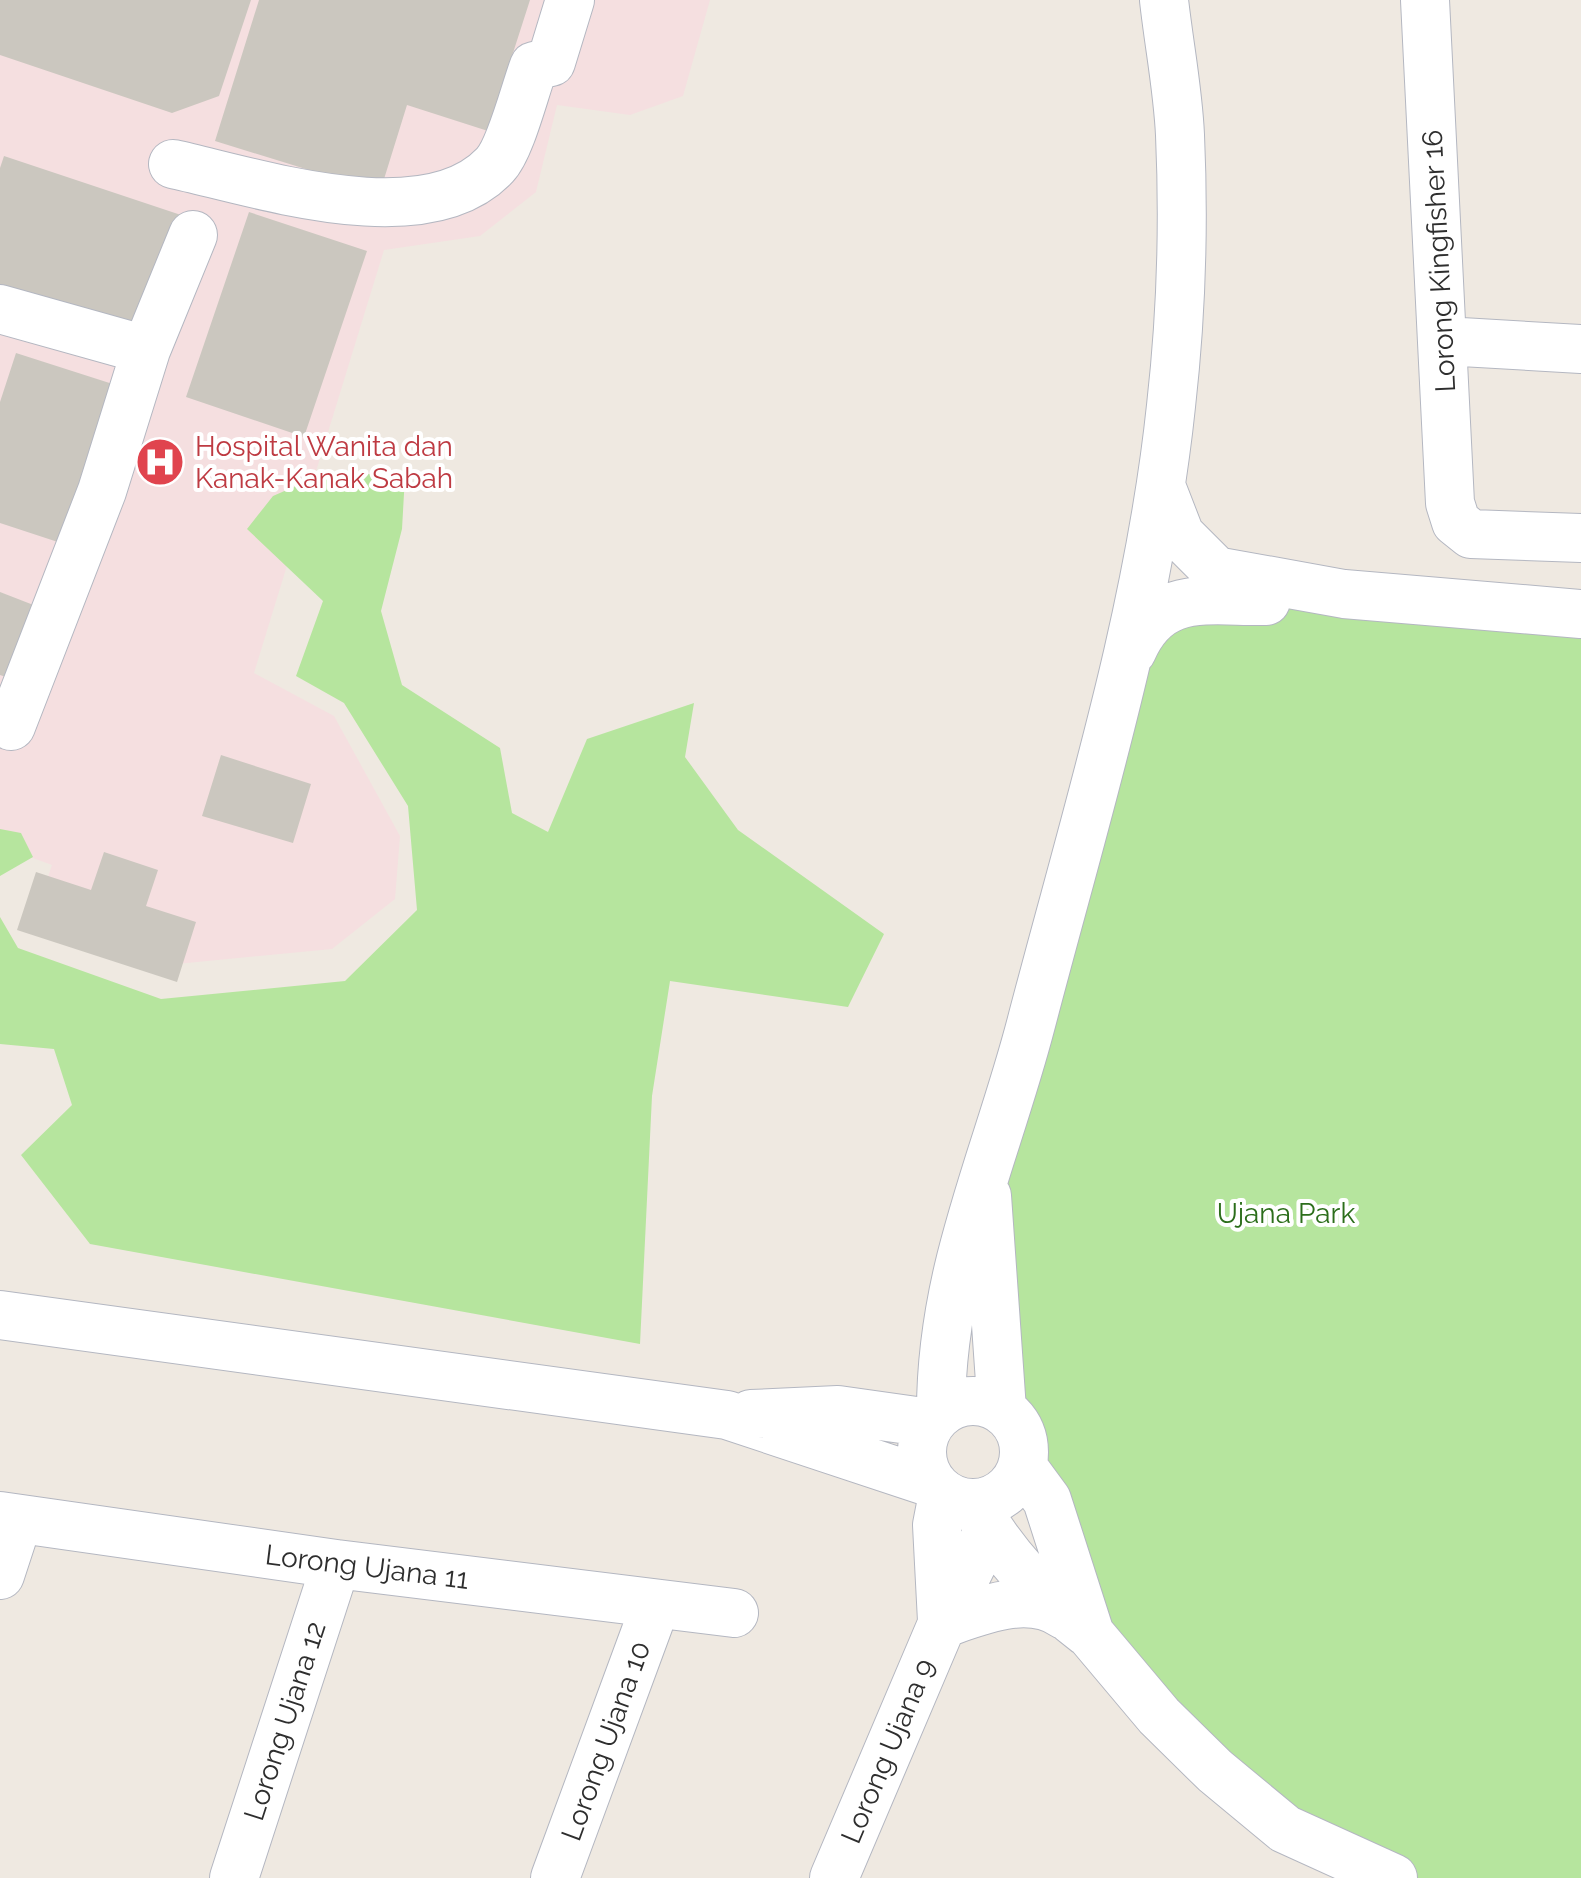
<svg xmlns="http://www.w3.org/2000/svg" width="1581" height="1878" font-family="Raleway,sans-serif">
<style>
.medical{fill:#f5dfe0}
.green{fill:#b6e59e}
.building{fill:#cbc7bf}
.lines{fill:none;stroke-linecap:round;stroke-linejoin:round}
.minor-casing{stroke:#b4b7c1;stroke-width:50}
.minor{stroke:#fff;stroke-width:48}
.labels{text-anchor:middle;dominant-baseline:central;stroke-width:8;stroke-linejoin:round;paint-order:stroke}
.street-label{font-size:28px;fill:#2e2e2e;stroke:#fff}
.health-label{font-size:28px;fill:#be3a42;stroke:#fff;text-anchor:start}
.park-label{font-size:28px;fill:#2c6e1b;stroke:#fff}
</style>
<rect width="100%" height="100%" fill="#efe9e1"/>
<path class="medical" d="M0 0H710L683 96 630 115 557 105 536 192 480 236 384 250 254 673 334 716 400 836 395 899 332 949 156 966 29 931 52 865 0 846Z"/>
<path class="green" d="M328 472 405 476 402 529 381 611 402 685 500 748 512 813 548 832 587 739 694 703 685 757 738 830 884 934 848 1007 670 981 652 1096 640 1344 90 1244 21 1155 72 1105 54 1049 0 1044V917L18 948 161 999 345 981 417 910 408 806 344 703 296 676 323 601 247 529 273 496Z
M1201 602 1581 614V1878H1393L1376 1873 1104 1653 1014 1420 992 1257 1016 1082 1123 669Z
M0 829 21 833 33 857 0 876Z"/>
<path class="building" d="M0 0H251L219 96 172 113 0 55Z
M259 0H530L488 131 407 105 380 192 215 141Z
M4 156 184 216 145 335 0 287V168Z
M249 212 367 251 304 437 186 397Z
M16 353 122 387 70 546 0 523V402Z
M0 592 36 606 9 678 0 675Z
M221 755 311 784 293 843 202 816Z
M104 852 158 870 146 906 196 922 177 982 17 930 36 872 91 890Z"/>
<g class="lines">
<g class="minor-casing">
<path id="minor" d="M1425 0 1450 503 1456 522 1471 534 1581 538
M173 164C259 183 426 239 495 165 511 148 525 89 534 66L551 62 570 0
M0 309 146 350
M1444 341 1581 349
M1161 486 1180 535 1216 571 1344 594 1581 614
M1132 651C1159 588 1207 602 1266 601
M11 726 102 491 146 350 193 235
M987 1196 1002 1410
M0 1315 727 1415 932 1483
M922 1452a51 51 0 1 1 102 0a51 51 0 1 1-102 0Z
M941 1411C941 1269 996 1158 1031 1024 1084 821 1149 616 1171 406 1181 318 1184 224 1180 135 1178 90 1169 45 1164 0
M751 1414 838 1410 930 1423
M1022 1466 1047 1500 1090 1634 1159 1716 1215 1771 1285 1829 1393 1878
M976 1507C1002 1554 1045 1600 1087 1632
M0 1516 336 1564 734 1613
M0 1575 18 1520
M942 1621 937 1525 943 1494
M942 1624C980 1611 1028 1590 1064 1615
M234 1878 336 1564
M555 1878 656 1604
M834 1878 942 1624 989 1530"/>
</g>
<use href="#minor" class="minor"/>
</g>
<defs>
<g id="hospital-disc" transform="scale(2.5)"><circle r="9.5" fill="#e0444e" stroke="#fff"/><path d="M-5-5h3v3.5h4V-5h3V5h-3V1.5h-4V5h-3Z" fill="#fff"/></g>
</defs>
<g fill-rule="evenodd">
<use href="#hospital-disc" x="160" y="462"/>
</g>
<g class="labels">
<g class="street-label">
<text transform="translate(1439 261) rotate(-93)">Lorong Kingfisher 16</text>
<text transform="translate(367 1567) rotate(7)">Lorong Ujana 11</text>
<text transform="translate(285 1721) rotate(-72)">Lorong Ujana 12</text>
<text transform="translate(606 1741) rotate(-70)">Lorong Ujana 10</text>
<text transform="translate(888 1751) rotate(-67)">Lorong Ujana 9</text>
</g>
<g class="health-label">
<text x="195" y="446">Hospital Wanita dan<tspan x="195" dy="32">Kanak-Kanak Sabah</tspan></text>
</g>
<g class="park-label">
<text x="1286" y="1213">Ujana Park</text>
</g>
</g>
</svg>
